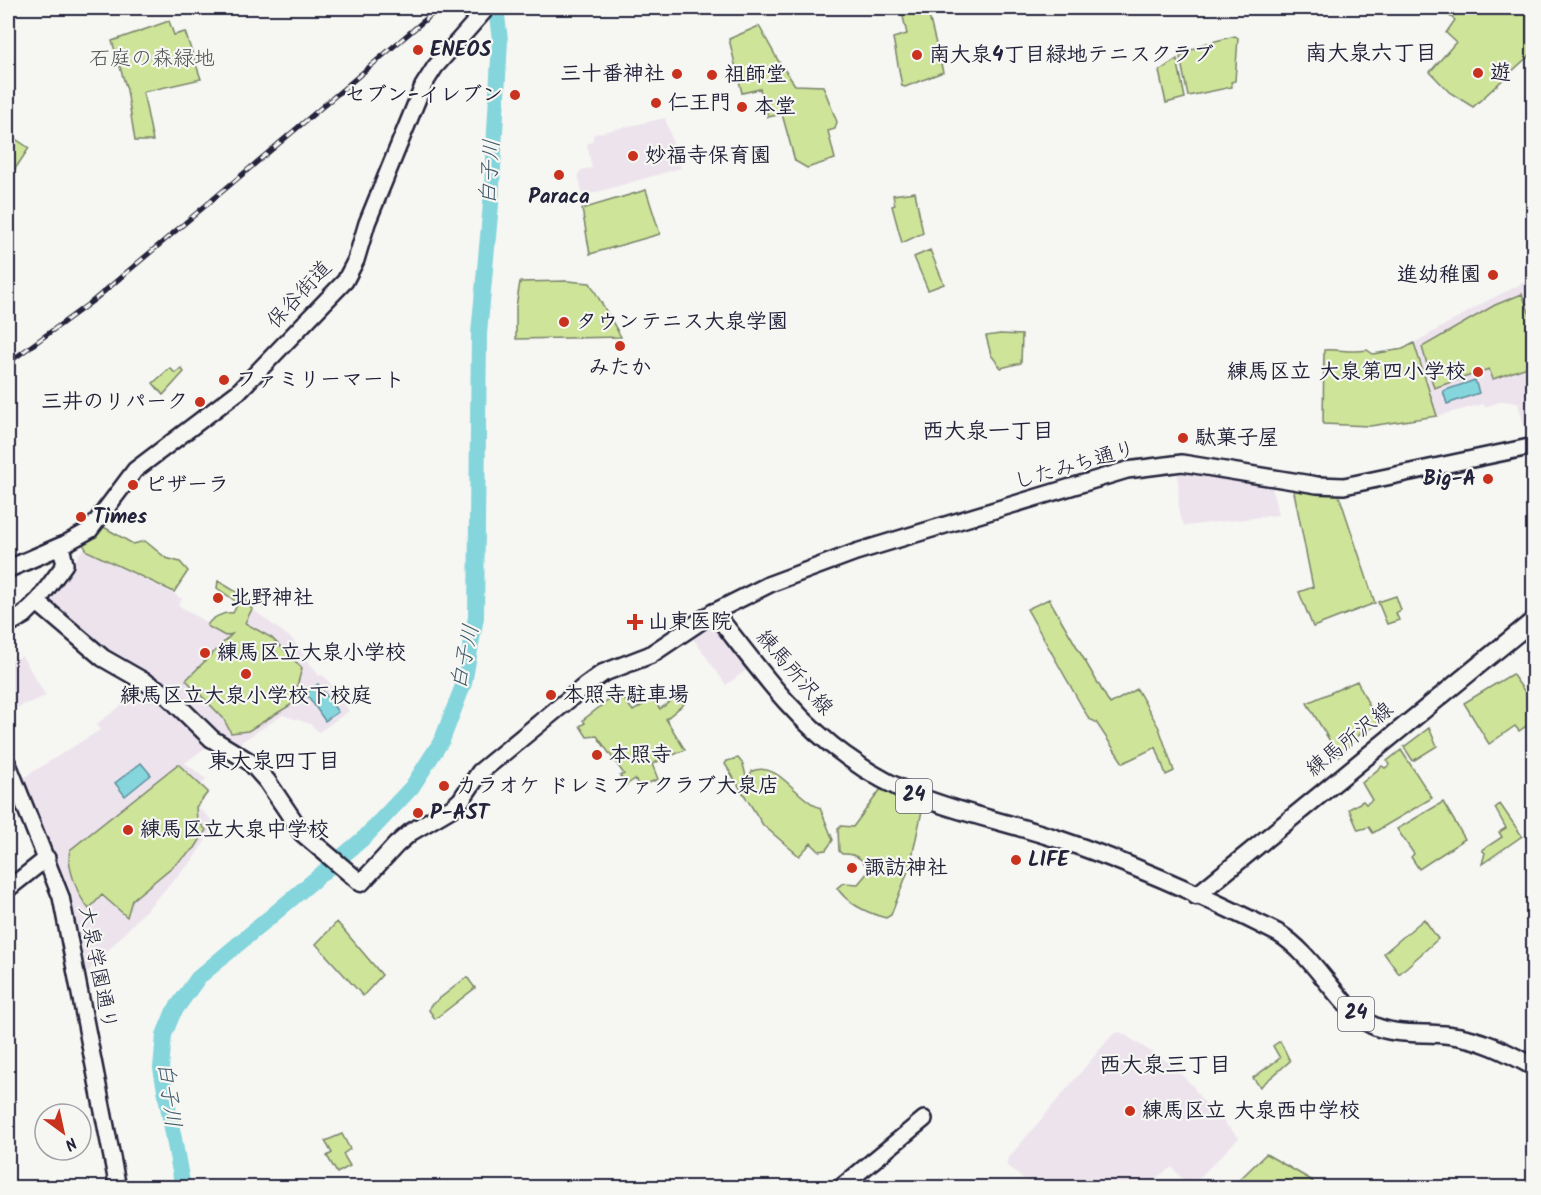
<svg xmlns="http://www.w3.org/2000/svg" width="1541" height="1195" font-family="Kalam,'Klee One',sans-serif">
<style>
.built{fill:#ede3ed}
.green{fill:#cee499;stroke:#78836a;stroke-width:1.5}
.water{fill:#84d5dc;stroke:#5d8d9c;stroke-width:1.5}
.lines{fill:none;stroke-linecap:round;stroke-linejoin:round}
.river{stroke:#84d5dc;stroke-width:16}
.secondary-casing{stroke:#22223b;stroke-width:20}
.primary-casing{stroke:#22223b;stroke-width:21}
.secondary{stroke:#f6f6f2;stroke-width:15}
.primary{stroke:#f6f6f2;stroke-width:16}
.rail-casing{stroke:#22223b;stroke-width:5}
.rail{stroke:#f6f6f2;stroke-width:3;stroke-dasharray:9;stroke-linecap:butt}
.poi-dot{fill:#c8321e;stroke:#f6f6f2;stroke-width:2}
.labels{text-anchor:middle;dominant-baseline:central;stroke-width:4.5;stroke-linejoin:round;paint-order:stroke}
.shield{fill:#f6f6f2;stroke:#626272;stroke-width:1.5}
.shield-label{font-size:20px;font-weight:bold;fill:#22223b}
.poi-label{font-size:21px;font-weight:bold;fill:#22223b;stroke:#f6f6f2;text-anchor:start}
.park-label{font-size:21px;fill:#4d5252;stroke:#f6f6f2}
.street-label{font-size:21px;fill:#22223b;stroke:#f6f6f2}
.neighbourhood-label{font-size:22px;font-weight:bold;fill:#22223b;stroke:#f6f6f2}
.water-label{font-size:22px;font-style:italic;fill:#3f586b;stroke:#f6f6f2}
</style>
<rect width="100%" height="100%" fill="#f6f6f2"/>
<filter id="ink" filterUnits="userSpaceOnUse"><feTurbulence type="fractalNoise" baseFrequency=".0167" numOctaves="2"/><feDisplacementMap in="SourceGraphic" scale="12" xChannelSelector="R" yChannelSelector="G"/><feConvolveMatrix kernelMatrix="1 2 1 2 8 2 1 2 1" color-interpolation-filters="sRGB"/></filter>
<g filter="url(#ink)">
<path class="built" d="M665 118 681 168 583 196 578 174 581 170 592 168 587 144 592 142 594 134Z
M1533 278V440L1528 442 1518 403 1502 401 1485 407 1483 404 1437 416 1414 343 1485 302Z
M1183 468 1271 483 1278 515 1185 526 1179 515 1178 473Z
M83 549 174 594 182 599 178 605 207 623V626L250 616 252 609 292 639 319 676 323 675 333 687 349 711 319 732 310 724 283 715 235 746 217 734 172 691 142 671 115 658 57 611 50 596Z
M712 622 749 668 726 685 690 634Z
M22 656 46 696 8 711V662Z
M144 688 150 690 209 745 185 763 206 779 202 784 210 792 198 807 216 824 192 861 87 973 70 890 23 778 100 730 97 724Z
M1120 1032 1169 1063 1192 1085 1202 1100 1239 1138 1191 1186 1187 1185 1172 1167 1143 1187H1034L1007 1166V1160L1113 1034Z"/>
<path class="green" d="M901 8H927L943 72 905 87 902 86 893 38 907 34Z
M1438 8H1533V52L1473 107 1449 92 1430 72 1456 42 1446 33 1455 20Z
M169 21 174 35 185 32 201 79 143 92 153 141H135L127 90 112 41Z
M759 26 779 62 795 85 823 86 837 122 835 129 828 131 835 159 807 168 795 161 782 114 768 117 760 89 742 93 729 39Z
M1235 36 1238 38 1235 81 1231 82 1232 87 1188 96 1180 57 1200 45Z
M1177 59 1185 98 1166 103 1159 71Z
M8 134 29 148 15 169 8 166Z
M646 190 660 234 590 254 582 209Z
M915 192 923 233 902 243 892 206 895 205 893 195Z
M930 250 944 284 928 290 914 257Z
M567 281 590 283 621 337 516 339V307L520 282Z
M1522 294 1533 322V365L1493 379 1489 369 1434 388 1422 347 1495 305Z
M1000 334 1022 335 1021 363 1001 368 991 355 986 336Z
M1414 343 1437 416 1370 426 1323 424 1324 350C1339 349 1352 353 1367 350L1373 354 1403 349Z
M170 368 175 373 181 368 184 372 163 395 153 383Z
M1293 487 1338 492 1375 603 1313 627 1299 592 1313 587Z
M102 526 133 544 145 541 166 558 180 562 188 571 174 592 87 551 83 544Z
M218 581 240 594 252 609 245 623 272 638 302 668 296 690 302 698 248 731 231 733 223 718 186 680 232 634 225 636 207 626C210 618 224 612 233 613L238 603 217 588Z
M1396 596 1401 610 1396 613 1399 620 1387 624 1378 602Z
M1049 599 1110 704 1137 689 1159 728 1174 771 1166 775 1156 747 1123 763 1096 722 1089 719 1027 609Z
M1512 674 1533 703V721L1519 731 1515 726 1489 744 1464 703Z
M1357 681 1375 717 1381 720 1366 733 1364 730 1339 756 1307 703Z
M619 692 633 711 652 699 660 709 676 697 684 704 666 719 685 750 652 764 658 779 640 787 635 779 626 785 620 776 624 774 597 736 587 737 580 726 585 723 583 720Z
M1429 728 1437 746 1413 761 1404 747Z
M1401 750 1432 798 1373 833 1369 827 1358 830 1349 809 1363 801 1366 804 1372 800 1362 783 1382 766 1385 768 1389 765 1387 761Z
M738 758 743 764 747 780 752 771C779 761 794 797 820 808L833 840 826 850 819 851 811 843 799 856 763 825 725 764 727 761Z
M178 764 208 792 196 807 197 820 206 830 195 848 132 900 127 917 102 895 89 909C78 897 66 865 70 850Z
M881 789 919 806 922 811 910 866 891 915 886 918C867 913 848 904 837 888L843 883 858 884 869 871C864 859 855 853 842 854L839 851 838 829 841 826 853 827Z
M1443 802 1465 839 1419 869 1411 857 1414 854 1397 829Z
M1500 804 1522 836 1482 864 1485 853 1482 850 1502 837 1499 832 1506 828 1495 808Z
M1424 919 1438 939 1399 974 1384 953Z
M337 922 382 975 363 996 316 944Z
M467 977 475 988 435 1019 429 1010 430 1006Z
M1280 1041 1290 1061 1260 1087 1253 1078 1280 1058 1273 1046Z
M342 1134 350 1149 343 1154 350 1166 337 1173 327 1156 332 1153 325 1141Z
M1266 1154 1313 1181 1307 1187H1232Z"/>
<path class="water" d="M1475 380 1479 393 1447 404 1443 391Z
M318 684 338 712 325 721 306 693Z
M141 763 151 775 125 796 115 783Z"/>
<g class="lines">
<path class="river" d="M183 1188 161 1068 164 1035 173 1013 198 978 365 837 412 787 442 740 464 683 476 617 479 334 491 204 500 40 496 8"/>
<g class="secondary-casing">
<path id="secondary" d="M37 602 65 564 61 546 90 530 135 470 238 392 345 281 356 260 367 223 423 86 435 67 487 8
M714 612 770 584 856 552 1127 470 1182 463 1317 485 1344 486 1534 446
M8 764 61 897 118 1188
M8 889 47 858
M840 1188 924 1119"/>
</g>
<g class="primary-casing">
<path id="primary" d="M8 569 61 546
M8 624 24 615 37 602 103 658 166 694 212 739 250 762 267 781 302 833 361 883 396 845 411 832 452 808 461 800 480 772 585 686 603 673 650 655 714 612C755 663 792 718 846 756 916 808 981 813 1061 840 1133 864 1210 899 1278 933 1316 956 1339 1009 1372 1025 1394 1036 1424 1032 1449 1035 1479 1038 1507 1052 1534 1067
M1196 896 1534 620"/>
</g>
<use href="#secondary" class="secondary"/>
<use href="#primary" class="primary"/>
<g class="rail-casing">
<path id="rail" d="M8 363 94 300 439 8"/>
</g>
<use href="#rail" class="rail"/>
</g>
</g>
<g class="poi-dot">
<circle cx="418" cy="50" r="6"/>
<circle cx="917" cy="55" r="6"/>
<circle cx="1478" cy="73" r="6"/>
<circle cx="677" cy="74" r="6"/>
<circle cx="712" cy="75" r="6"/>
<circle cx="515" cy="95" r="6"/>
<circle cx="656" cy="103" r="6"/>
<circle cx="742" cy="107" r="6"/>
<circle cx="633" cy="156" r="6"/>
<circle cx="559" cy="175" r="6"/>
<circle cx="1493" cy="275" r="6"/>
<circle cx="564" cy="322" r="6"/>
<circle cx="620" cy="346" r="6"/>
<circle cx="1478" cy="372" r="6"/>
<circle cx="224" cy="380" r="6"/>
<circle cx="200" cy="402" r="6"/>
<circle cx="1183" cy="438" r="6"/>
<circle cx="1488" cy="479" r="6"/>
<circle cx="133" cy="485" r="6"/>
<circle cx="81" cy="517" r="6"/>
<circle cx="218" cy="598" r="6"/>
<path d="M632 613h6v6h6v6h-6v6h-6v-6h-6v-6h6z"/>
<circle cx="205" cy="653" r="6"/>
<circle cx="246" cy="674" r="6"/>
<circle cx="551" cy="695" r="6"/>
<circle cx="597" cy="755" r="6"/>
<circle cx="444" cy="786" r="6"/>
<circle cx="418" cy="813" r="6"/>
<circle cx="128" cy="830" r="6"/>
<circle cx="1016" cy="860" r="6"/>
<circle cx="852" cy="868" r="6"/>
<circle cx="1130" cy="1111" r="6"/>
</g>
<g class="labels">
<g class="shield">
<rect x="896" y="779" width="36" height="34" rx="4.5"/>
<rect x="1338" y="997" width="36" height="34" rx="4.5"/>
</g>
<g class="shield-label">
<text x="914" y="796">24</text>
<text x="1356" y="1014">24</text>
</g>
<g class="poi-label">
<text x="430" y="50">ENEOS</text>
<text x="929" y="55">南大泉4丁目緑地テニスクラブ</text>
<text x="1490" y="73">遊</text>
<text x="665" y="74" text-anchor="end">三十番神社</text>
<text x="724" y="75">祖師堂</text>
<text x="503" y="95" text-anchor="end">セブン-イレブン</text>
<text x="668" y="103">仁王門</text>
<text x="754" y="107">本堂</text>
<text x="645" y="156">妙福寺保育園</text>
<text x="559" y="197" text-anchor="middle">Paraca</text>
<text x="1481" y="275" text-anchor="end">進幼稚園</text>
<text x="576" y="322">タウンテニス大泉学園</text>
<text x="620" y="368" text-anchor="middle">みたか</text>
<text x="1466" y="372" text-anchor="end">練馬区立 大泉第四小学校</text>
<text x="236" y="380">ファミリーマート</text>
<text x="188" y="402" text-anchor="end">三井のリパーク</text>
<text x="1195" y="438">駄菓子屋</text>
<text x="1476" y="479" text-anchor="end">Big-A</text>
<text x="145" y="485">ピザーラ</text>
<text x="93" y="517">Times</text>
<text x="230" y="598">北野神社</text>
<text x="648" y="622">山東医院</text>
<text x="217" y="653">練馬区立大泉小学校</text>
<text x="563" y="695">本照寺駐車場</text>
<text x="246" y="696" text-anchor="middle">練馬区立大泉小学校下校庭</text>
<text x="609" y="755">本照寺</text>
<text x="456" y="786">カラオケ ドレミファクラブ大泉店</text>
<text x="430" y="813">P-AST</text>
<text x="140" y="830">練馬区立大泉中学校</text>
<text x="1028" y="860">LIFE</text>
<text x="864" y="868">諏訪神社</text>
<text x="1142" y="1111">練馬区立 大泉西中学校</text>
</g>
<g class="park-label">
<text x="152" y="59">石庭の森緑地</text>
</g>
<g class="street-label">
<text transform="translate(300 295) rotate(-47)">保谷街道</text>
<text transform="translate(1075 466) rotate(-16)">したみち通り</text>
<text transform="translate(794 673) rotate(49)">練馬所沢線</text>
<text transform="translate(1350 740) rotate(-39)">練馬所沢線</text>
<text transform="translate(97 968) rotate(79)">大泉学園通り</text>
</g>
<g class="neighbourhood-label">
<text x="1371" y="54">南大泉六丁目</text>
<text x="988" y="432">西大泉一丁目</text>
<text x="274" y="762">東大泉四丁目</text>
<text x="1165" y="1066">西大泉三丁目</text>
</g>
<g class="water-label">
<text transform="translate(491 172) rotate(-86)">白子川</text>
<text transform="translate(466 657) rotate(-78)">白子川</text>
<text transform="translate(168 1095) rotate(83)">白子川</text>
</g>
</g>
<rect width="1541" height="1195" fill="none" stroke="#f6f6f2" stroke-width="30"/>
<rect x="15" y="15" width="1511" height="1165" fill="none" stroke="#22223b" stroke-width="2" filter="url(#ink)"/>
<g transform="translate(63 1132) rotate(147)"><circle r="28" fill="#f6f6f2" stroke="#a1a1a9" stroke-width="1.5"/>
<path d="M0-4.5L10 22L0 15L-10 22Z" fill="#c8321e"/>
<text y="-9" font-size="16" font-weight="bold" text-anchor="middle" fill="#22223b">N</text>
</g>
</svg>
